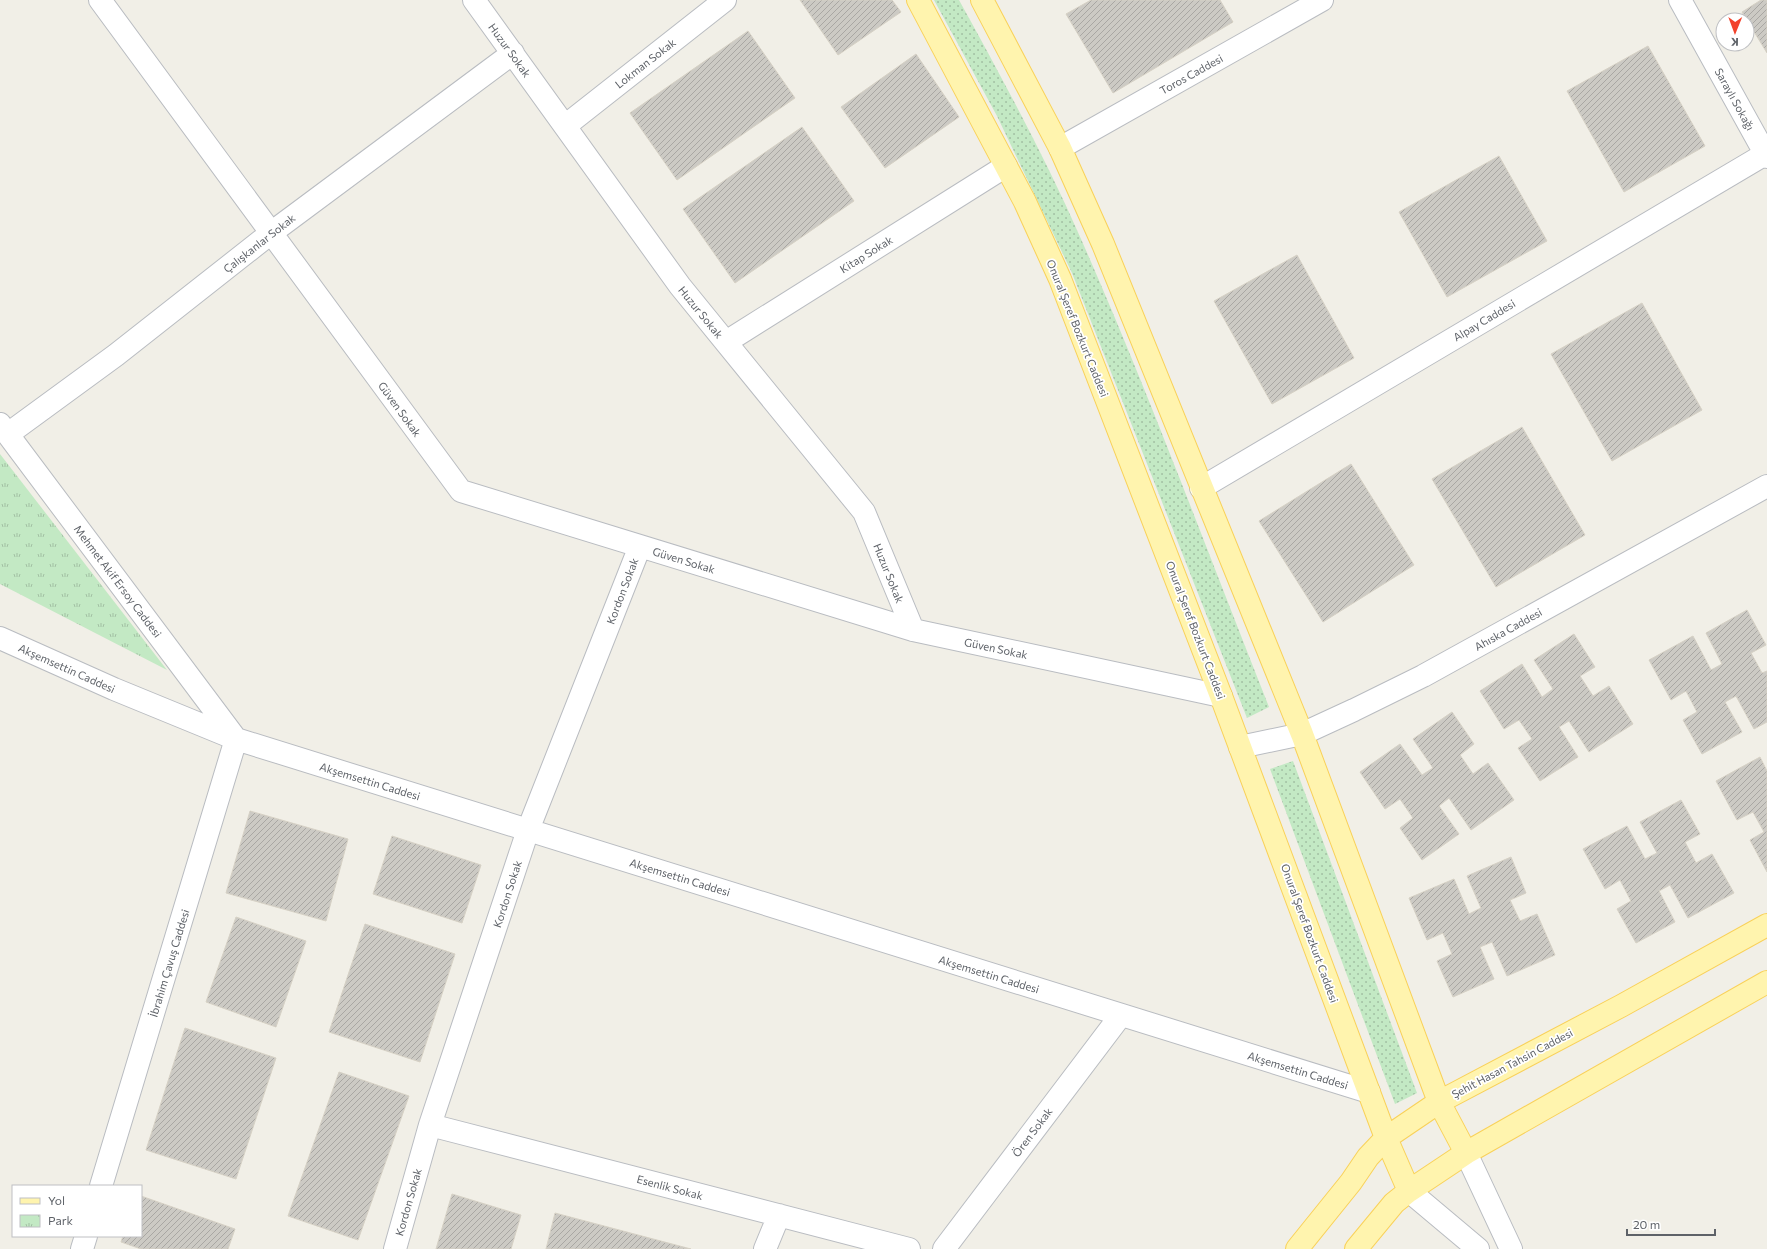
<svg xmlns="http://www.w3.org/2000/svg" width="1767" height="1249" font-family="Commissioner,sans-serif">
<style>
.grass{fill:url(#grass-dots)}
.park{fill:url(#park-tufts)}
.building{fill:url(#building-hatch);stroke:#d6d1c5}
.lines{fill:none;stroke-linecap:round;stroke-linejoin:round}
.minor-casing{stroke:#b9bcc1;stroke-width:24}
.major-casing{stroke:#f9d159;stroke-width:24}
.minor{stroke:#fff;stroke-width:22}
.major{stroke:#fff4ae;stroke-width:22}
.labels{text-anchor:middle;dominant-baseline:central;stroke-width:3.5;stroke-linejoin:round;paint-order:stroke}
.street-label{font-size:11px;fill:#5e6268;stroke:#fff}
</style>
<defs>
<pattern id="grass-dots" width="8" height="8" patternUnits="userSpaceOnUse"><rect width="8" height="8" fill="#c3e9c4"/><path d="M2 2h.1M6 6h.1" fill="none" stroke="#a2c0a3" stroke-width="1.8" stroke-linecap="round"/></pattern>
<pattern id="park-tufts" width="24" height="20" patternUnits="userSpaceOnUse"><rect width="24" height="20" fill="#c3e9c4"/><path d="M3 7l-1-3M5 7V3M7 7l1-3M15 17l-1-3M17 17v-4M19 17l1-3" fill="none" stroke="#a2c0a3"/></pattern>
<pattern id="building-hatch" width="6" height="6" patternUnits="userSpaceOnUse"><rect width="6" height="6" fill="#cccac4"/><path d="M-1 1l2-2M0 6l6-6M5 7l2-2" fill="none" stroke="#a9a7a3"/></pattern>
</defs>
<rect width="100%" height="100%" fill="#f1efe7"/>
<path class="grass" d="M934 0H959C1002 78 1045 157 1081 239 1149 393 1207 551 1269 707L1247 718 1072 273 997 116Z
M1293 761 1417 1093 1395 1104 1270 769Z"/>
<path class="park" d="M0 454 167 670 0 584Z"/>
<path class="building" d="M800 0H892L901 12 838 55Z
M1091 0H1220L1233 22 1113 93 1066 14Z
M1761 0H1767V53L1742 12Z
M748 31 795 98 677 180 630 113Z
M1648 46 1705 146 1624 192 1567 91Z
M916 54 959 117 885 168 841 107Z
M802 127 854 201 735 283 683 209Z
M1499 156 1547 241 1447 297 1399 212Z
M1297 255 1354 358 1272 404 1214 301Z
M1642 303 1702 410 1612 461 1551 354Z
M1522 427 1585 535 1496 587 1432 479Z
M1351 464 1414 565 1323 622 1259 521Z
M1747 610 1766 645 1751 653 1762 673 1767 671V722L1754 729 1736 696 1725 702 1742 732 1702 754 1683 720 1697 712 1686 691 1671 700 1649 660 1693 636 1711 670 1722 664 1706 633Z
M1574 634 1595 667 1580 676 1593 696 1609 686 1633 724 1589 752 1569 721 1559 727 1578 757 1540 781 1518 748 1532 739 1519 720 1504 729 1480 691 1522 664 1542 697 1553 689 1534 660Z
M1452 712 1474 744 1460 755 1473 774 1488 763 1514 800 1471 830 1449 798 1439 806 1459 834 1422 860 1400 828 1413 818 1400 799 1385 809 1360 772 1400 744 1422 775 1433 768 1413 739Z
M1760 757 1767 771V872L1750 840 1764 832 1753 812 1737 820 1716 781Z
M1681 800 1700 834 1685 842 1696 863 1712 854 1734 893 1688 918 1670 885 1659 891 1675 922 1636 943 1617 909 1631 901 1620 880 1605 889 1583 849 1627 826 1645 859 1657 853 1640 822Z
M250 811 348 839 326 921 226 893Z
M392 836 481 865 462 923 373 894Z
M1511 857 1526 893 1510 900 1520 921 1537 914 1555 955 1507 976 1492 942 1480 947 1494 979 1453 997 1437 961 1452 954 1443 933 1427 940 1409 898 1454 879 1469 914 1481 908 1467 876Z
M236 917 306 941 276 1027 206 1002Z
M365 924 455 954 420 1062 329 1032Z
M185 1028 276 1058 236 1179 146 1150Z
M339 1072 409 1096 358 1240 288 1216Z
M452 1194 521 1215 511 1249H436Z
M141 1196 235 1229 228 1249H141L121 1242 123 1236H141Z
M555 1213 691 1249H546Z"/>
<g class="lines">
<g class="minor-casing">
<path id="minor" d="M100 0 461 491 913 630 1221 696
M474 0 680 286 864 512 913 630
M1680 0 1767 157
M565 126 725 0
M1060 148 1322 0
M726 342 1006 166
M0 424 236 739 101 1186
M8 434 116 355 271 233 513 53
M1201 488 1767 153
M0 638 114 689 236 739 1369 1092
M1240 747 1302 734 1354 710 1423 676 1767 486
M430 1125 909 1249
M1466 1153 1511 1249
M1409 1191 1478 1249
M82 1249 86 1236
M395 1249 430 1125 528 830 640 546
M765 1249 779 1215
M944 1249 1121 1015"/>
</g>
<g class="major-casing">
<path id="major" d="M918 0 1025 202 1060 279 1221 696 1386 1138 1409 1191
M982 0 1060 148 1103 244 1302 734 1439 1102 1466 1153
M1297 1249 1351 1182 1368 1157 1386 1138 1439 1102 1621 1006 1767 925
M1356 1249 1394 1203 1409 1191 1466 1153 1767 982"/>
</g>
<use href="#minor" class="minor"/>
<use href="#major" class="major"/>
</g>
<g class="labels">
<g class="street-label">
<text transform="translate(510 50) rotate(54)">Huzur Sokak</text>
<text transform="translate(645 63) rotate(-38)">Lokman Sokak</text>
<text transform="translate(1191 74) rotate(-29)">Toros Caddesi</text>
<text transform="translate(1735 99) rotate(61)">Saraylı Sokağı</text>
<text transform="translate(259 243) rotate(-38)">Çalışkanlar Sokak</text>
<text transform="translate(866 254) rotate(-32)">Kitap Sokak</text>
<text transform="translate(701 312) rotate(51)">Huzur Sokak</text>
<text transform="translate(1484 320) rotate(-31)">Alpay Caddesi</text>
<text transform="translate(1078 328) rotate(68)">Onural Şeref Bozkurt Caddesi</text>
<text transform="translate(400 409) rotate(54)">Güven Sokak</text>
<text transform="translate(684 560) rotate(17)">Güven Sokak</text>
<text transform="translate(889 573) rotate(68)">Huzur Sokak</text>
<text transform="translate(118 581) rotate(53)">Mehmet Akif Ersoy Caddesi</text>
<text transform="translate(622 591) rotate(-69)">Kordon Sokak</text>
<text transform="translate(1508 629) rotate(-29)">Ahıska Caddesi</text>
<text transform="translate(1196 630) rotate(69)">Onural Şeref Bozkurt Caddesi</text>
<text transform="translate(996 648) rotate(12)">Güven Sokak</text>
<text transform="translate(67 668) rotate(24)">Akşemsettin Caddesi</text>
<text transform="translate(370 781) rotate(17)">Akşemsettin Caddesi</text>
<text transform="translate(680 877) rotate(17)">Akşemsettin Caddesi</text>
<text transform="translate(507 894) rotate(-72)">Kordon Sokak</text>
<text transform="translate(1310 933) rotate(70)">Onural Şeref Bozkurt Caddesi</text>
<text transform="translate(169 963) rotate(-73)">İbrahim Çavuş Caddesi</text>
<text transform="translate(989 974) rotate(17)">Akşemsettin Caddesi</text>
<text transform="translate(1512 1063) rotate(-28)">Şehit Hasan Tahsin Caddesi</text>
<text transform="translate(1298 1070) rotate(17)">Akşemsettin Caddesi</text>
<text transform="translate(1032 1132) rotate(-53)">Ören Sokak</text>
<text transform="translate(670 1187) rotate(15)">Esenlik Sokak</text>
<text transform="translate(408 1202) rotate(-74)">Kordon Sokak</text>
</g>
</g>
<rect x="12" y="1185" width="130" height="52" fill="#ffffff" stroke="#bfc0c3"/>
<rect x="20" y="1198" width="20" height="6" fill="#fff4ae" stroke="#bfc0c3"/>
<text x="48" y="1205" font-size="12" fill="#5e6268">Yol</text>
<rect x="20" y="1215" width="20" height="12" fill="url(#park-tufts)" stroke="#bfc0c3"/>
<text x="48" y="1225" font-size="12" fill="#5e6268">Park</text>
<g transform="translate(1735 32) rotate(181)"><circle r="19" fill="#ffffff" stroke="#bfc0c3"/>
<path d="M0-3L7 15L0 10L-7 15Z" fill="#f2422c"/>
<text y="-6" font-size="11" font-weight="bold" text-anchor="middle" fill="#5e6268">K</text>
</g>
<path d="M1627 1229v6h88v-6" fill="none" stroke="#5e6268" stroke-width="2"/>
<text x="1633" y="1229" font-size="12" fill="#5e6268" stroke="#ffffff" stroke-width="3" paint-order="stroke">20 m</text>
</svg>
